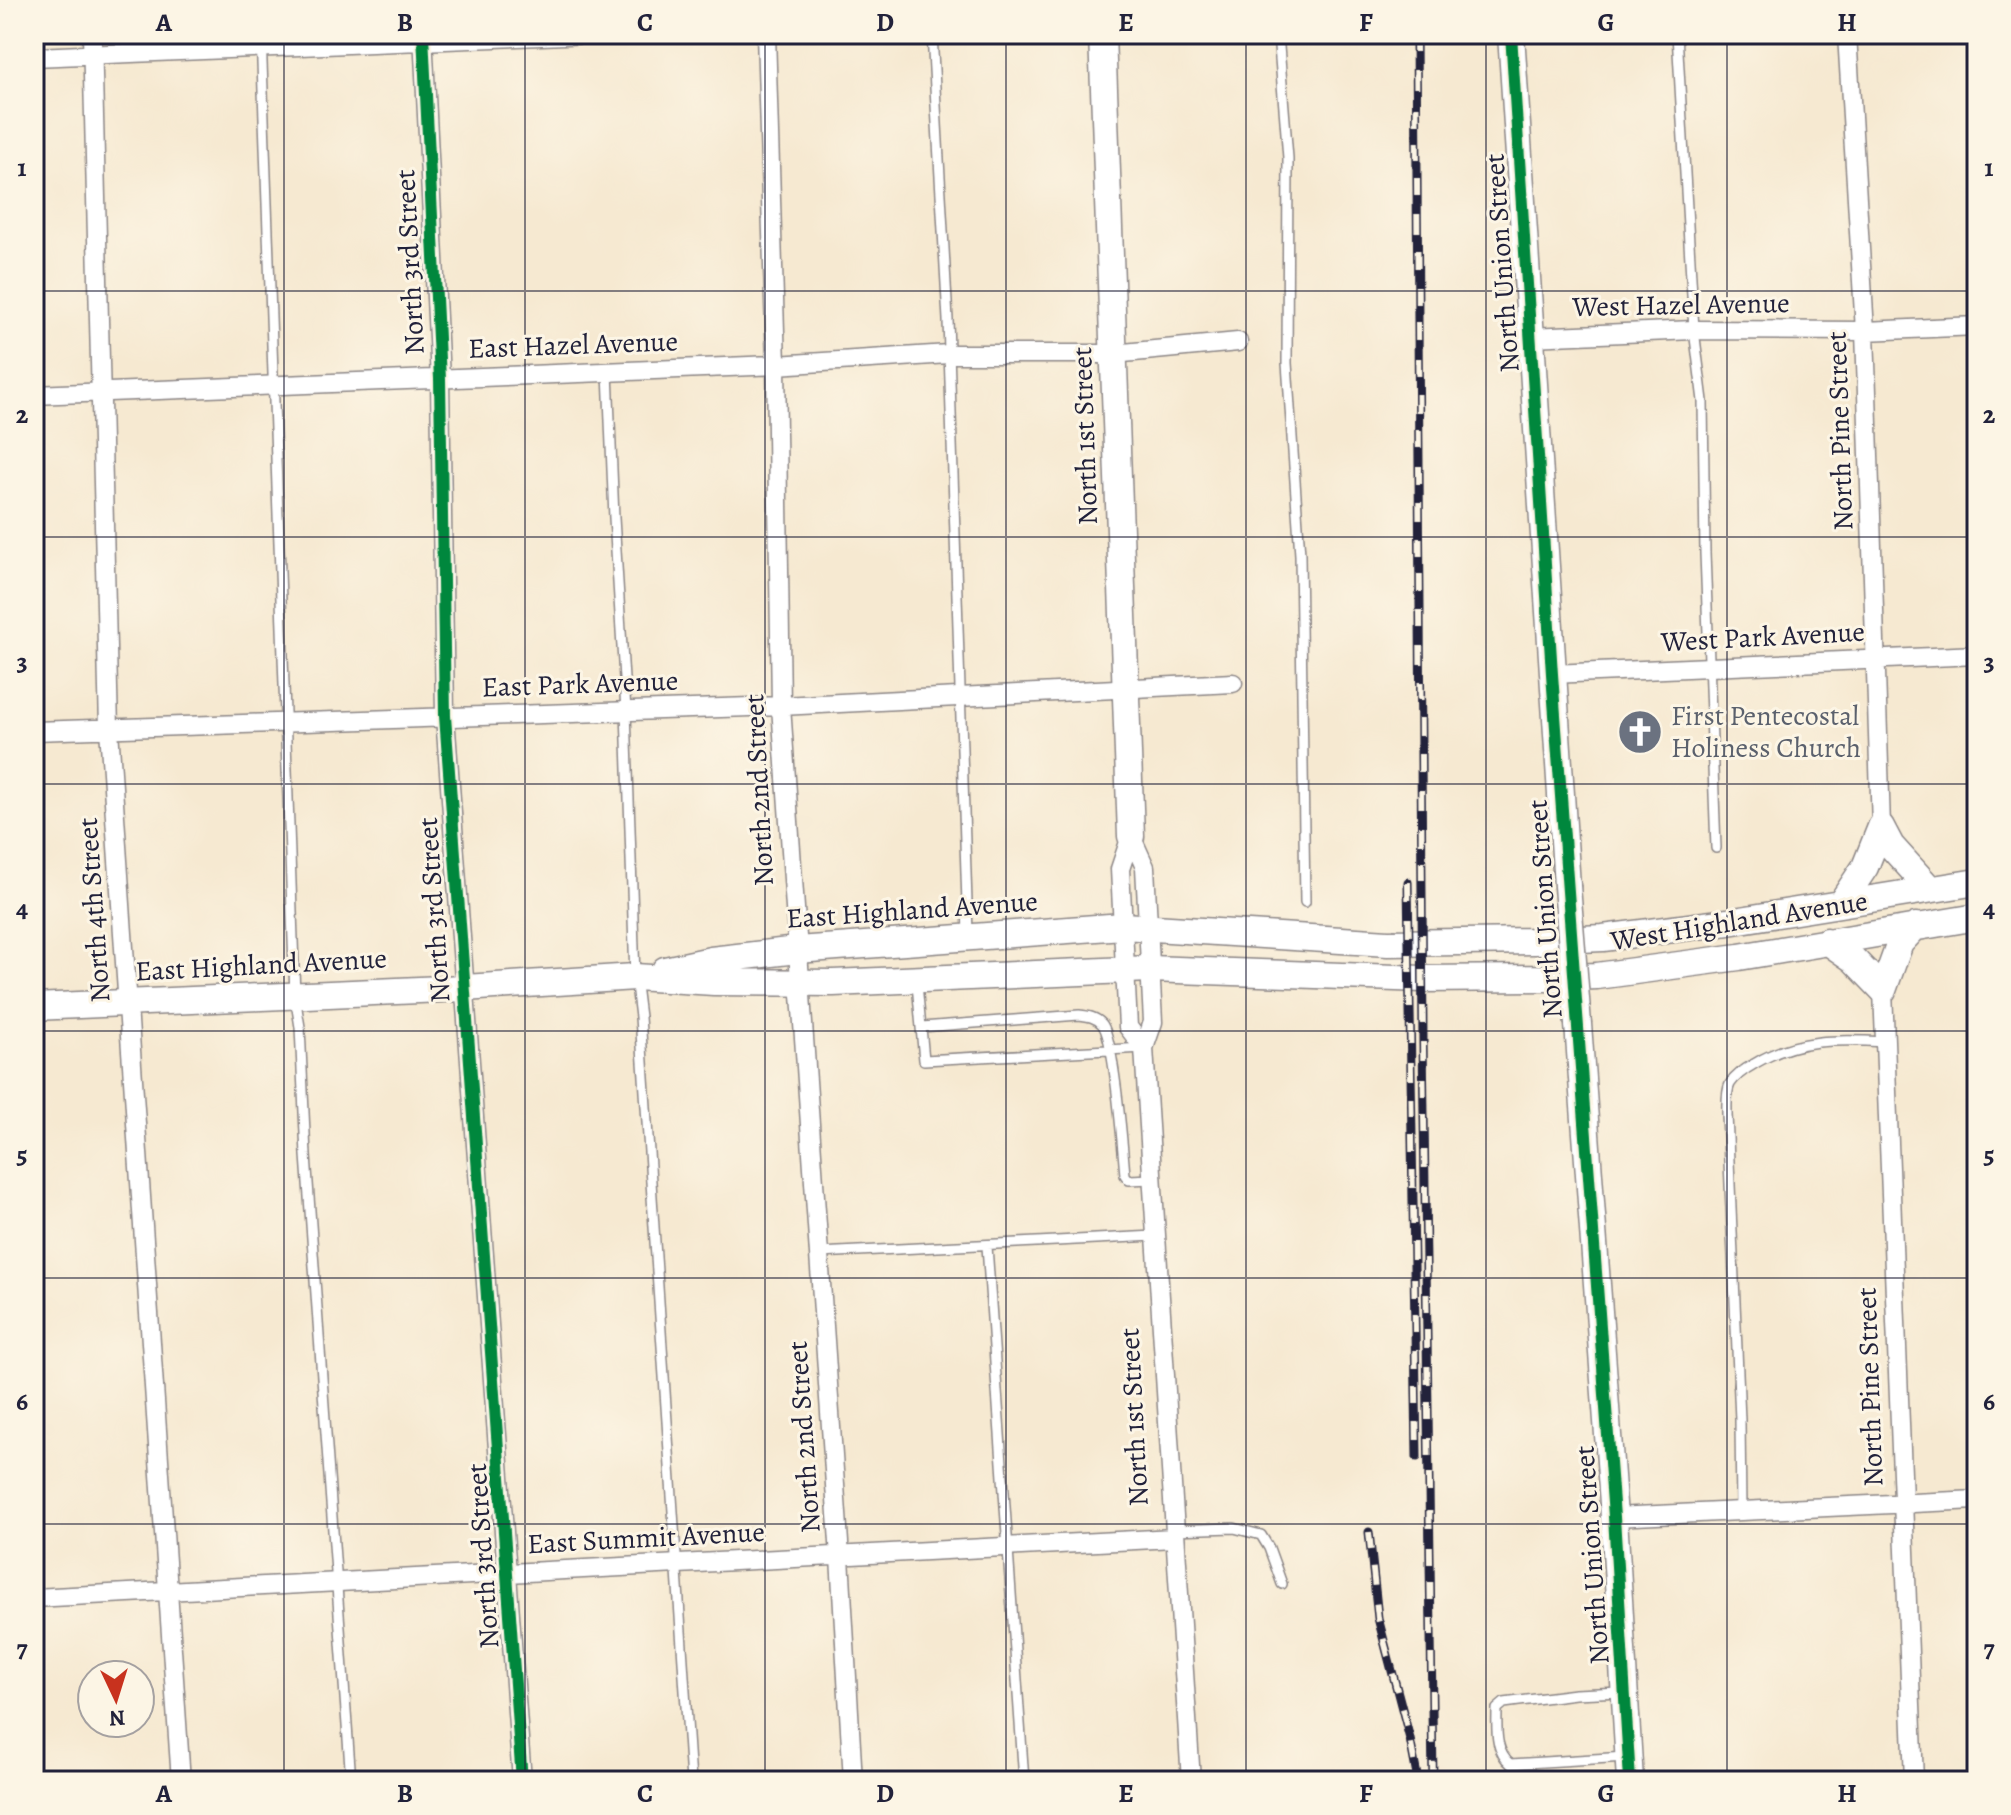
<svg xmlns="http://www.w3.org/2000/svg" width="2011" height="1815" font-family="Alegreya,serif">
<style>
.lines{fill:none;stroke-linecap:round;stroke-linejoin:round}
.lane-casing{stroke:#8c8686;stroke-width:12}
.street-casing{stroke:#8c8686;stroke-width:21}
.secondary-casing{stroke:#8c8686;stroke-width:29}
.lane{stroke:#fff;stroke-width:9}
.street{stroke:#fff;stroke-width:18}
.secondary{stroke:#fff;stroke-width:26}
.rail-casing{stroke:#22223b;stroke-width:9}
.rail{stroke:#fcf5e5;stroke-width:6;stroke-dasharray:18;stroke-linecap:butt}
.secondary-bridge-casing{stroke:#8c8686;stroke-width:29;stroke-linecap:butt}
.secondary-bridge{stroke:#fff;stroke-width:26}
.cycleway-casing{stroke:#fcf5e5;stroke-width:17}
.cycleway{stroke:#00873e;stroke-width:12}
.grid{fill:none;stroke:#22223b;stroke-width:2;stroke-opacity:0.55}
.labels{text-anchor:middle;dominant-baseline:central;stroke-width:6;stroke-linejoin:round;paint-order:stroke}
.street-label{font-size:28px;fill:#22223b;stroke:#fcf5e5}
.worship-label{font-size:28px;fill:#5b616d;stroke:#fcf5e5;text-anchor:start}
.neatline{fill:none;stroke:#22223b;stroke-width:3}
.grid-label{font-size:26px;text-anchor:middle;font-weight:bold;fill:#22223b}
</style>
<rect width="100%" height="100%" fill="#fcf5e5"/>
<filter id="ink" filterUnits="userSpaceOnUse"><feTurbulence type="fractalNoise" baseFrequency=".0125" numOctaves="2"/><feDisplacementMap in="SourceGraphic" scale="16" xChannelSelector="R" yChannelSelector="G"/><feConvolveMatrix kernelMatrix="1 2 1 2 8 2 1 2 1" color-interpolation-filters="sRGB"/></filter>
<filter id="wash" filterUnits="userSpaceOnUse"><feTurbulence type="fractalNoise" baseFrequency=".006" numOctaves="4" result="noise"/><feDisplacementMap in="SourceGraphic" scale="32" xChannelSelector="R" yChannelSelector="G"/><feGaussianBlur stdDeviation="1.8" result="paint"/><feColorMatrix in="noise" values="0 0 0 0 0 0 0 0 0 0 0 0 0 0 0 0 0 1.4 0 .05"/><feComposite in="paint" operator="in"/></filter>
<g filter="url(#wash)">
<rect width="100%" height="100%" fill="#f6e9d1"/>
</g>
<g filter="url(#ink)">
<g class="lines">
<g class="lane-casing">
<path id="lane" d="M261 34 295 996 300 1027 306 1155 351 1781
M932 34 948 320 968 934
M1278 34 1288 158 1287 363 1300 555 1305 902
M1677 34 1694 330 1703 401 1705 553 1716 848
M608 372 614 518 626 711 635 977 640 1017 691 1781
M917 984 924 1060 1144 1048
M922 1027 1079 1015C1088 1016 1096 1017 1102 1024 1114 1037 1123 1151 1125 1175L1129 1180 1152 1179
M987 1246 1024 1781
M819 1253 1155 1236
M1741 1512 1740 1420 1727 1114C1727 1105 1726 1092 1730 1084 1736 1075 1745 1069 1754 1064 1796 1038 1839 1039 1886 1042
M1173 1530 1234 1528 1261 1535 1269 1548 1282 1584
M1621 1692 1575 1694 1504 1703 1497 1709C1497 1729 1494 1750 1511 1764L1626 1757"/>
</g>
<g class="street-casing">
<path id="street" d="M92 34 109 729 181 1781
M423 34 440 379 445 716 522 1781
M766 34 776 365 781 706 840 1557 853 1781
M1847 34 1865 331 1881 827
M34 57 590 34
M1530 337 1694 330 1865 331 1977 326
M34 395 776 365 949 354H1113L1238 342
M1552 674 1977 655
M34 731 781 706 1233 683
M1131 836 1145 867 1153 1022 1144 1048 1191 1781
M1131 836 1120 869 1128 1027 1144 1048
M1883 990 1914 1781
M1614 1517 1977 1500
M34 1598 1174 1538"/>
</g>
<g class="secondary-casing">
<path id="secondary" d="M1102 34 1131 836
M1511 34 1567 886
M1881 827 1891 846 1930 889
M1841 903 1865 867 1881 827
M1827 941 1853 959 1883 990 1900 943 1916 926
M665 970 711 960 797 950 1123 926 1388 943 1535 941 1603 938 1728 922 1977 882
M34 1007 464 988 635 977 714 982 833 983 1150 969 1423 979 1547 978 1597 976 1739 957 1977 917
M1578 1024 1614 1517 1630 1781"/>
</g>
<use href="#lane" class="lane"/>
<use href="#street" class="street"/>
<use href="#secondary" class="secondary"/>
<g class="rail-casing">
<path id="rail" d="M1416 34 1423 1041 1433 1781
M1408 882 1417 1457
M1369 1532 1378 1618 1410 1739 1418 1781"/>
</g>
<use href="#rail" class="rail"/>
<g class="secondary-bridge-casing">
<path id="secondary-bridge" d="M1567 886 1578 1024"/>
</g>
<use href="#secondary-bridge" class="secondary-bridge"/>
<g class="cycleway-casing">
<path id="cycleway" d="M423 34 440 379 445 716 522 1781
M1511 34 1552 674 1614 1517 1630 1781"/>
</g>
<use href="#cycleway" class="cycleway"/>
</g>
</g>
<path class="grid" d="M284 34V1781M525 34V1781M765 34V1781M1006 34V1781M1246 34V1781M1486 34V1781M1727 34V1781M34 291H1977M34 537H1977M34 784H1977M34 1031H1977M34 1278H1977M34 1524H1977"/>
<defs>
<g id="church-disc" transform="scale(2.3)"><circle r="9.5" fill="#6b7280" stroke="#fcf5e5"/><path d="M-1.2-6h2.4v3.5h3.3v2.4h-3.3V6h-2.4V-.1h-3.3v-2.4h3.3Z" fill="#fff"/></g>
</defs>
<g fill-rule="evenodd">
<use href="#church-disc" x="1640" y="732"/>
</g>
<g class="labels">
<g class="street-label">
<text transform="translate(410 262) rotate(-93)">North 3rd Street</text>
<text transform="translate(1502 263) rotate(-94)">North Union Street</text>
<text transform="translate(1681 305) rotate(-1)">West Hazel Avenue</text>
<text transform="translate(573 345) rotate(-2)">East Hazel Avenue</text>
<text transform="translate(1840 431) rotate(-92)">North Pine Street</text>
<text transform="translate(1085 436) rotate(-92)">North 1st Street</text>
<text transform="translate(1763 637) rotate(-3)">West Park Avenue</text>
<text transform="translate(580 684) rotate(-2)">East Park Avenue</text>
<text transform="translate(759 790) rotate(-93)">North 2nd Street</text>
<text transform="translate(1545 909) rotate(-94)">North Union Street</text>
<text transform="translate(94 910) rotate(-94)">North 4th Street</text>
<text transform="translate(434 910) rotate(-94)">North 3rd Street</text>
<text transform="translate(912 910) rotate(-4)">East Highland Avenue</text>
<text transform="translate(1739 921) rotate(-9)">West Highland Avenue</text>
<text transform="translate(261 965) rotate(-3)">East Highland Avenue</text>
<text transform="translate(1870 1387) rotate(-92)">North Pine Street</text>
<text transform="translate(1134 1417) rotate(-93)">North 1st Street</text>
<text transform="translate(804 1437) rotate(-94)">North 2nd Street</text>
<text transform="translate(646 1538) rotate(-3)">East Summit Avenue</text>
<text transform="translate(1592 1555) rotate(-94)">North Union Street</text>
<text transform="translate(483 1556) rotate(-94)">North 3rd Street</text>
</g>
<g class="worship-label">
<text x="1671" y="716">First Pentecostal<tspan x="1671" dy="32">Holiness Church</tspan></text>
</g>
</g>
<rect width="2011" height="1815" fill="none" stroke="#fcf5e5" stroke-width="88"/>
<g transform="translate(116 1699) rotate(176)"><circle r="38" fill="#fcf5e5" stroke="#a5a1a1" stroke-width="2"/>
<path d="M0-6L14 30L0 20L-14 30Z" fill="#c8321e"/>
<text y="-12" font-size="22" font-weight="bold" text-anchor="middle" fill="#22223b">N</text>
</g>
<rect x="44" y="44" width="1923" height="1727" class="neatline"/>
<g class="grid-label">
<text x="164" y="31">A</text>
<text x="405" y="31">B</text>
<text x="645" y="31">C</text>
<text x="885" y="31">D</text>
<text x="1126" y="31">E</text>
<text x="1366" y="31">F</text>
<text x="1606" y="31">G</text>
<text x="1847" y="31">H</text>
<text x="22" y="176">1</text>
<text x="1989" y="176">1</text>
<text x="22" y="423">2</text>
<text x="1989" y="423">2</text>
<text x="22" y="670">3</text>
<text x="1989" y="670">3</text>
<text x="22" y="917">4</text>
<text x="1989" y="917">4</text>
<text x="22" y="1163">5</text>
<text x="1989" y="1163">5</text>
<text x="22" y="1410">6</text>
<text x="1989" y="1410">6</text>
<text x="22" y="1657">7</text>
<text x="1989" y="1657">7</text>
<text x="164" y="1802">A</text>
<text x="405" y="1802">B</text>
<text x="645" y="1802">C</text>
<text x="885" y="1802">D</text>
<text x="1126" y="1802">E</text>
<text x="1366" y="1802">F</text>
<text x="1606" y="1802">G</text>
<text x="1847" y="1802">H</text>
</g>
</svg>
